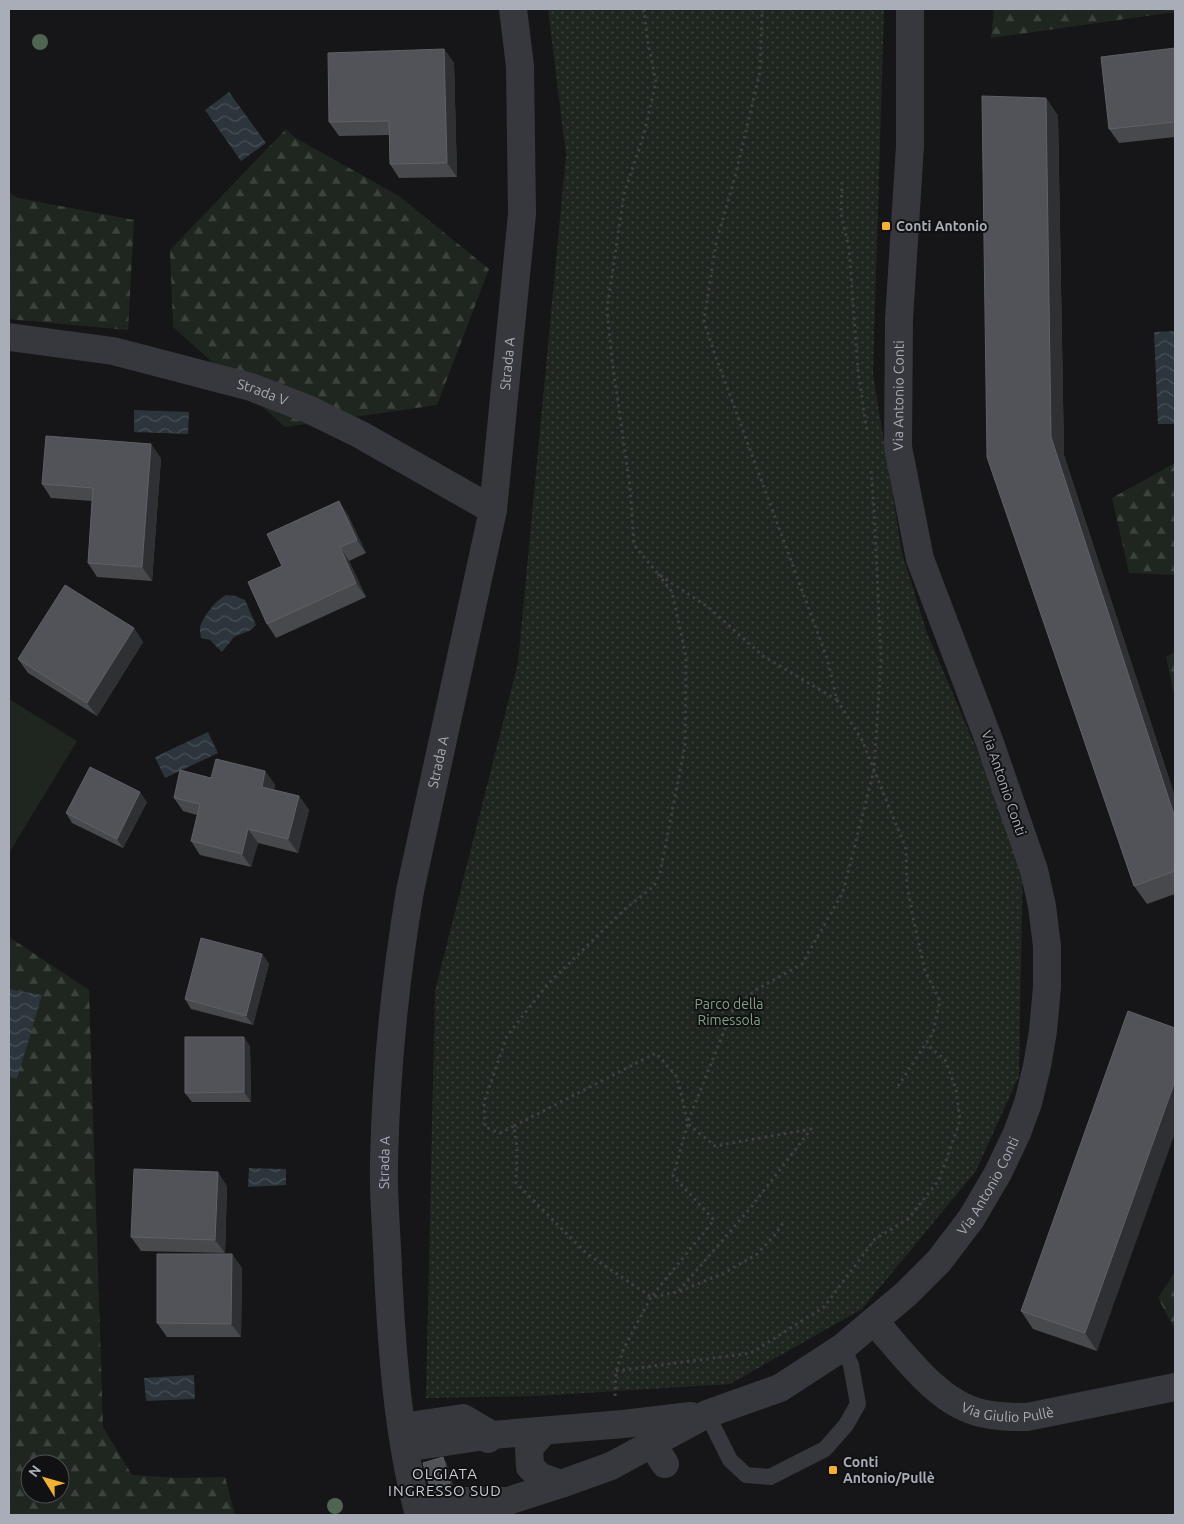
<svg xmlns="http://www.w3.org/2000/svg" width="1184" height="1524" font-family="Ubuntu,sans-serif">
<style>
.grass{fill:#1e261f}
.forest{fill:url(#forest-firs);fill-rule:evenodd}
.park{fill:url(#park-dots)}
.water{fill:url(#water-waves)}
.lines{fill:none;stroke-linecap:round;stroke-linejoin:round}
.path{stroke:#3d3f44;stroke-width:3;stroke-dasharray:2.5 4;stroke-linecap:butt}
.service{stroke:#37383d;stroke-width:16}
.minor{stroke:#37383d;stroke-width:28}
.tree{fill:#506452}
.wall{fill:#47494d}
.shaded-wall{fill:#2f3033}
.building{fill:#525359;stroke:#5f6168}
.poi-dot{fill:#f2b134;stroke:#111113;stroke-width:2}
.labels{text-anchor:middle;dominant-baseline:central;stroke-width:4;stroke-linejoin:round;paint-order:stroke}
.poi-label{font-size:14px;font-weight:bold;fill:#a8adb8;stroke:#111113;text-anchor:start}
.street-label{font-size:14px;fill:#a8adb8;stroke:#111113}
.park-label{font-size:14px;fill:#7fa381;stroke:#111113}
.neighbourhood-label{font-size:15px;letter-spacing:1px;fill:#c9ccd4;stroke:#111113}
</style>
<defs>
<pattern id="forest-firs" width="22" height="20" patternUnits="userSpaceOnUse" patternTransform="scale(1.25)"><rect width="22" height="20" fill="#1e261f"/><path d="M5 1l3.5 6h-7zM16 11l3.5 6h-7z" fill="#3c433d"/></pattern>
<pattern id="park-dots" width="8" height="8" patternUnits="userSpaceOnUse" patternTransform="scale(1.25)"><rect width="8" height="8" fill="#1e261f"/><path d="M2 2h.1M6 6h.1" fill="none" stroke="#3c433d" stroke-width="1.8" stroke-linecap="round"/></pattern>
<pattern id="water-waves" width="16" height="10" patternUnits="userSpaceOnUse" patternTransform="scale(1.25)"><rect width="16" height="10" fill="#2c353c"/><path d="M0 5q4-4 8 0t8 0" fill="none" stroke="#485056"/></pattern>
</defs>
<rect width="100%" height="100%" fill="#161618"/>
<path class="grass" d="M9 699 77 741 9 853Z"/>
<path class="forest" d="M994 9H1175V12L991 38Z
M286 129 294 137 399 196 489 269 437 405 285 427 173 327 170 250Z
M9 193 18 198 134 220 128 330 9 319Z
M1175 463V575L1129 573 1112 498Z
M1175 652V697L1166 657Z
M9 937 89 990 103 1427 132 1475 177 1478 225 1477 235 1515H9ZM30 1464H60V1494H30Z
M1175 1272V1330L1158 1298Z"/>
<path class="park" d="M548 9H884L873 374 902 553 927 633 1023 858 1019 1076 976 1171 862 1309 730 1384 536 1396 426 1398 435 991 518 663 566 155Z"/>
<path class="water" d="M229 92 266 143 241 161 205 110Z
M1175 331V424H1158L1154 332Z
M134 410 189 412 188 434 134 432Z
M226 595 235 596 245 600 256 625 251 630 234 637 222 652 210 640 201 638C200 632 199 627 202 622 207 612 216 600 226 595Z
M208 732 218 753 165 778 155 757Z
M9 989 42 995 17 1079 9 1077Z
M249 1168 286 1169V1185L248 1187Z
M194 1375 195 1399 146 1401 144 1378Z"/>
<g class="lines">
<path class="path" d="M644 9 647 37 656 82 644 134 624 194 607 309 612 360 630 487 634 545 658 574 708 607 763 656 837 700 827 658 714 352 704 321 716 243 735 177 760 72 762 9
M842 182 841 214 849 248 858 370 867 432
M658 574 672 592 686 657 685 746 660 873 654 886 625 909 547 985 507 1036 484 1102 485 1127 500 1133 514 1126 517 1148 516 1183 586 1253 651 1297 714 1220 673 1176 689 1119 732 1011 754 991 802 964 843 892 874 770 881 659 874 508 871 471
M837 700 862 740 906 849 907 885 914 922 925 971 940 1001 933 1033 898 1086
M514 1126 656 1053 677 1077 688 1124 715 1146 811 1129 752 1206 678 1292
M616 1371 751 1353 824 1307 875 1239 908 1219 939 1180 960 1121 956 1089 945 1060 926 1044
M615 1396 616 1371 624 1348 651 1297 678 1292 722 1274 756 1255 774 1236 785 1220"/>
<path class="service" d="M707 1414 730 1460 746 1475 770 1477 825 1449 846 1425 858 1404 851 1365 843 1347"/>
<g class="minor">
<path id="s1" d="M9 337 113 351 251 387 308 409 361 435 493 510"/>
<path id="s2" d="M874 1321C903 1353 937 1403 981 1413 996 1417 1011 1417 1027 1417L1175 1387"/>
<path d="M402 1427 463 1418 492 1435 488 1439"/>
<path d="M544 1431 529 1448 530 1467 541 1477 561 1484"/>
<path d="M652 1444 665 1464"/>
<path d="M405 1448 492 1435 623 1424 691 1416"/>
<path d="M418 1510 460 1501H508"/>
<path id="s3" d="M419 1515C398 1438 392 1351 388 1272 387 1235 383 1198 384 1162 386 1071 395 981 410 891L493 510 522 214 520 66 513 9"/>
<path id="s4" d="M492 1515 508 1501 561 1484 611 1466 707 1414 780 1388 843 1347 906 1294 939 1261 971 1219 998 1173 1017 1133 1028 1103 1037 1066 1043 1031 1047 987V946L1042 906 1034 870 990 743 920 559 898 447 899 319 910 146V9"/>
</g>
</g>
<g class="tree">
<circle cx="40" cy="42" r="8"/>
<circle cx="335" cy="1506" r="8"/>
</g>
<path class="wall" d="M1175 48V137L1119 143 1109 129Z
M444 49 454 63 457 177 399 178 390 164 389 135 339 136 329 122Z
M1046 98 1058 116 1064 455 1175 797V894L1147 904 1134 886 987 457Z
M161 458 152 581 97 577 88 563 92 501 51 498 42 484Z
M348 515 366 553 349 561 366 597 276 638 267 624 282 566Z
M134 628 143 642 97 716 28 673 18 659Z
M265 771 275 785 274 790 299 796 309 810 298 853 258 843 251 867 200 855 191 841 197 815 183 811 174 798 211 778Z
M147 802 123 848 72 823 66 813Z
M262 954 269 964 253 1025 191 1009 185 999Z
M1175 1028 1097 1351 1033 1329 1021 1311Z
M250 1046 251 1102H192L185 1093Z
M227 1186 225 1253 141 1251 131 1237Z
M232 1254 242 1268 241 1337H167L157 1323Z
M446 1462 455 1492 435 1498 432 1494Z"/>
<path class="shaded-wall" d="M444 49 454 63 457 177 447 163Z
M1046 98 1058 116 1064 455 1175 797V818L1051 437Z
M151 444 161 458 152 581 142 567Z
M339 501 348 515 366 553 357 540Z
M340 547 349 561 366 597 356 583Z
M134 628 143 642 97 716 87 703Z
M265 771 275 785 272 801 262 787Z
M140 792 147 802 123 848 117 839Z
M299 796 309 810 298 853 288 839Z
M248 829 258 843 251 867 242 854Z
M262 954 269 964 253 1025 246 1016Z
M244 1037 250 1046 251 1102 244 1092Z
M1175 1081V1133L1097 1351 1085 1333Z
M218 1172 227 1186 225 1253 215 1240Z
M232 1254 242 1268 241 1337 231 1324Z
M443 1457 446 1462 455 1492 451 1487Z"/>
<path class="building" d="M1175 48V122L1109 129 1101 57Z
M444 49 447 163 390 164 389 121 329 122 328 53Z
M982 96 1046 98 1051 437 1175 818V871L1134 886 987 457Z
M46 436 151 444 142 567 88 563 93 488 42 484Z
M339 501 357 540 340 547 356 583 267 624 248 582 282 566 267 534Z
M65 585 134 628 87 703 18 659Z
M216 759 265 771 262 787 299 796 288 839 248 829 242 854 191 841 200 804 174 798 180 770 211 778Z
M90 767 140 792 117 839 66 813Z
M201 938 262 954 246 1016 185 999Z
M1128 1011 1175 1028V1081L1085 1333 1021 1311Z
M185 1037H244V1092L185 1093Z
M134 1169 218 1172 215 1240 131 1237Z
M157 1254H232L231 1324 157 1323Z
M443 1457 451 1487 432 1494 423 1463Z"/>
<g class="poi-dot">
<rect x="881" y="221" width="10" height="10" rx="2.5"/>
<rect x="828" y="1465" width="10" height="10" rx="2.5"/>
</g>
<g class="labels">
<g class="poi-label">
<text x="896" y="226">Conti Antonio</text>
<text x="843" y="1462">Conti<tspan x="843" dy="16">Antonio/Pullè</tspan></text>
</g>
<g class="street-label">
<text stroke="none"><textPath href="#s3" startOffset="1165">Strada A</textPath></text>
<text stroke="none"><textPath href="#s1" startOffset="260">Strada V</textPath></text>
<text stroke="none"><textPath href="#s4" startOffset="1436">Via Antonio Conti</textPath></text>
<text stroke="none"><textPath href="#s3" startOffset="760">Strada A</textPath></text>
<text transform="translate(1004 783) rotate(71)">Via Antonio Conti</text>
<text stroke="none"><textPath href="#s3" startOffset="355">Strada A</textPath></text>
<text stroke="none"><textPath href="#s4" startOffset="611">Via Antonio Conti</textPath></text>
<text stroke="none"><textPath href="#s2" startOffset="170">Via Giulio Pullè</textPath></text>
</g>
<g class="park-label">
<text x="729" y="1004">Parco della<tspan x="729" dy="16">Rimessola</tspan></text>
</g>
<g class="neighbourhood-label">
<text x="445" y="1473">OLGIATA<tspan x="445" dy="17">INGRESSO SUD</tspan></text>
</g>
</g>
<rect width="1184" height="1524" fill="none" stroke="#a8adb8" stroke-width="20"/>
<g transform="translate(45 1479) rotate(307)"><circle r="24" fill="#111113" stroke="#4d4f55"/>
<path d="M0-4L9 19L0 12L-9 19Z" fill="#f2b134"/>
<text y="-8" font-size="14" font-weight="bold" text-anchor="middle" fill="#a8adb8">N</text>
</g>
</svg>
